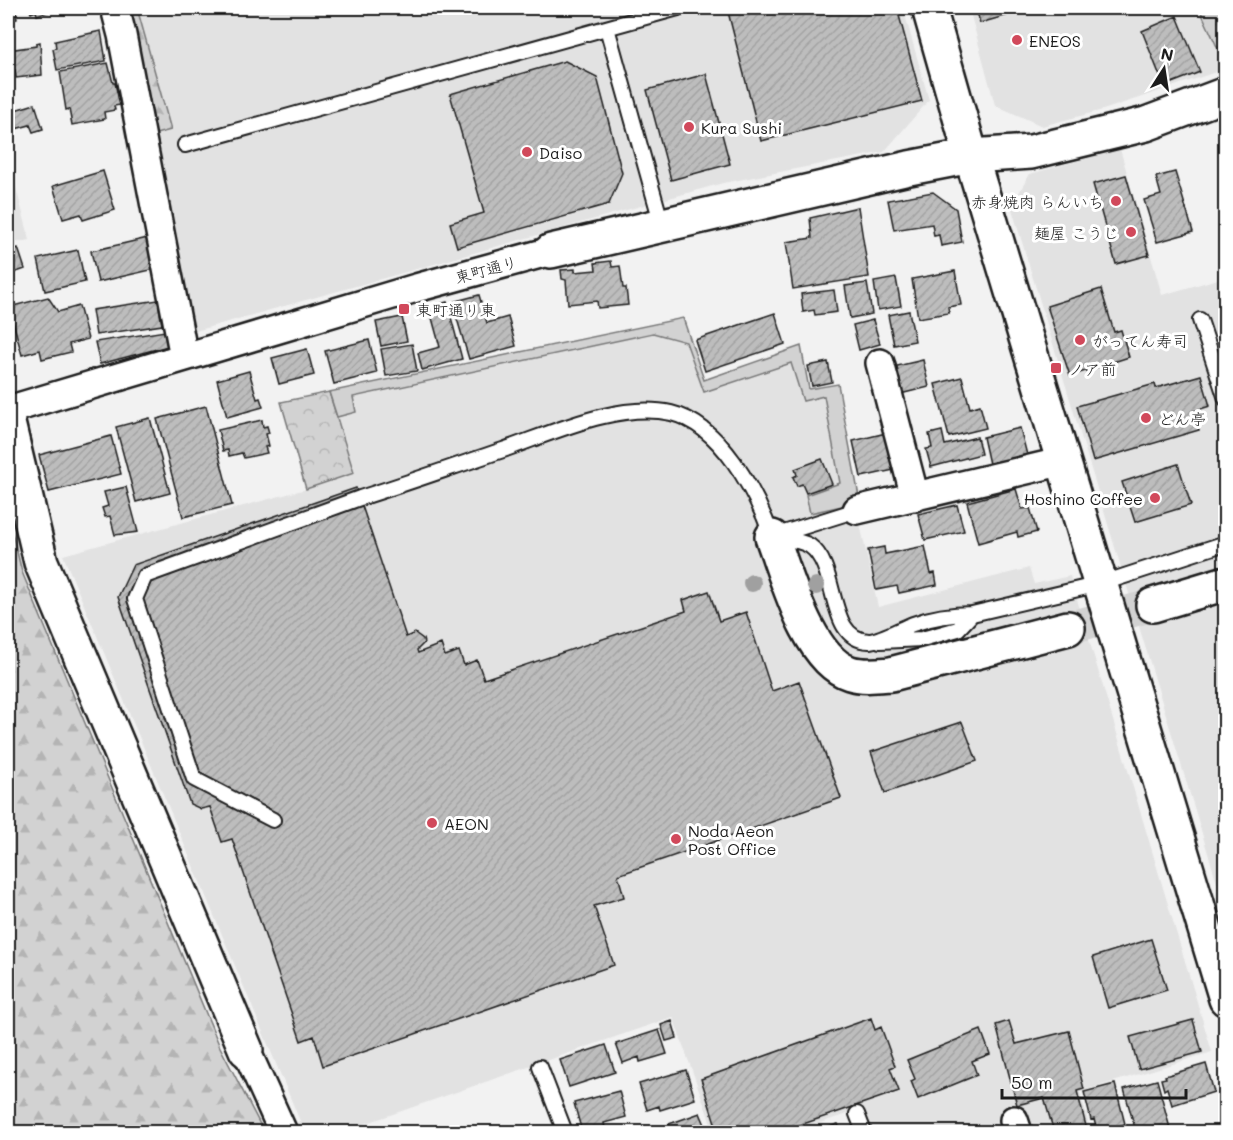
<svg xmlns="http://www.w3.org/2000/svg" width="1233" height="1140" font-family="Mali,'Klee One',sans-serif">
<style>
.built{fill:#e2e2e2}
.forest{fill:url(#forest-firs);stroke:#777;stroke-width:1.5}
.park{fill:url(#park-crowns);stroke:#777;stroke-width:1.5}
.garden{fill:#d2d2d2;stroke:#777;stroke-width:1.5}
.building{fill:url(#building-hatch);stroke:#1c1c1c;stroke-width:1.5}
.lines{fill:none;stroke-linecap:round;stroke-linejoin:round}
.tertiary-tunnel{stroke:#d2d2d2;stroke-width:33;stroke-dasharray:33 16;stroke-linecap:butt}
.service-casing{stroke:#1c1c1c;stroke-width:18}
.minor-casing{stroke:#1c1c1c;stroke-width:32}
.tertiary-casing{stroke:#1c1c1c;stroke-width:38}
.service{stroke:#fff;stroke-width:14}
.minor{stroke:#fff;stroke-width:27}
.tertiary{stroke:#fff;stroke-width:33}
.tree{fill:#a0a0a0}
.poi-dot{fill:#d1495b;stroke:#fff;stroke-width:2}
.labels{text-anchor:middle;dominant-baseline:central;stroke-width:6;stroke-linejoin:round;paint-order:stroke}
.poi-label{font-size:16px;fill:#1c1c1c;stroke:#fff;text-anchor:start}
.street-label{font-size:16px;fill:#1c1c1c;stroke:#fff}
</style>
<defs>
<pattern id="forest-firs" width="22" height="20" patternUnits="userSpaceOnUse" patternTransform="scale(1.5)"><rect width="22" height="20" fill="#d2d2d2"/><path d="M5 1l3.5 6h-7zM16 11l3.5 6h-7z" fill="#b4b4b4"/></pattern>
<pattern id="park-crowns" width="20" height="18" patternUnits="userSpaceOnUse" patternTransform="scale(1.5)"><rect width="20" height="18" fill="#d2d2d2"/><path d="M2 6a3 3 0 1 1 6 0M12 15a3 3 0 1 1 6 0" fill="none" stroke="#b4b4b4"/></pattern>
<pattern id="building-hatch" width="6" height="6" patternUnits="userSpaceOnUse" patternTransform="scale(1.5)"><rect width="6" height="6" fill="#bdbdbd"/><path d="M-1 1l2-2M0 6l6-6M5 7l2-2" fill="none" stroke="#a2a2a2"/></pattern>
</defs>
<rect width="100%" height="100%" fill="#f2f2f2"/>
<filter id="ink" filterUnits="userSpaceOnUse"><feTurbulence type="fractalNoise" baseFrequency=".0167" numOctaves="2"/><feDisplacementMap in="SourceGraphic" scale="12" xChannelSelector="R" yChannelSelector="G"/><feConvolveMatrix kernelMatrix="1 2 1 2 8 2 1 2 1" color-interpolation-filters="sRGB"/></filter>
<g filter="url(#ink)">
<path class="built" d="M122 8H903L929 100 884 152 723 183 185 334Z
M969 8H1210L1201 12 1225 64V69L1103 110 1042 126 995 105Z
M1120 149 1162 295 1225 277V909L1011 206 1030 174Z
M8 158 30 240 8 244Z
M683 318 704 380 801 346 809 389 838 384 857 510 878 607 1029 568 1034 584 1070 576 1212 1052 1080 1092 1091 1132H1025L1019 1116 975 1132H870L861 1109 794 1132H714L673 1017 341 1132H294L291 1126 300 1121 63 555 306 489 281 402Z"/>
<path class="forest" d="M122 8H137L171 130 148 136Z
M8 516 22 572 220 1047 264 1132H272H8Z"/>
<path class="park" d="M1210 8H1225V64L1201 12Z
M329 392 354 473 306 489 281 402Z"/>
<path class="garden" d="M683 318 704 380 801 346 809 389 838 384 860 502 810 513 806 495 840 483 824 396 803 401 791 363 704 392 686 342 653 333 353 397 356 412 337 417 329 392Z"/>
<path class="building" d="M8 8H15L17 19 8 21Z
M29 8H61L37 15 36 11 31 13Z
M727 8H897L922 101 761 141Z
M976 8H1033L980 23Z
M1177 16 1200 72 1164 86 1142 31Z
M101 31 106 61 57 70 53 49 56 48 55 41Z
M40 42 42 75 16 78 15 70 8 71V50L36 46V43Z
M565 61 597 77 622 173 609 204 457 247 450 223 484 213 450 94Z
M108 63 113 83H115L120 105 114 106 115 110 104 112 105 119 72 125 69 109 66 110 60 72Z
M706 74 730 164 671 180 647 90Z
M35 104 43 129 33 132 30 125 8 131V112Z
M103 171 115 210 83 220 81 214 63 219 53 186Z
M1175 172 1193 232 1157 242 1144 200 1161 195 1156 177Z
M1126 175 1149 255 1116 264 1093 184Z
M933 192 956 209 962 242 941 246 939 235 934 236 932 224 894 230 888 200Z
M858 207 869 277 793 289 786 242 812 238 810 218Z
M148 238 155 269 98 282 91 251Z
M18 248 25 269 8 275V252Z
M78 250 85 282 45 291 38 259Z
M611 261 612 267 620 266 623 288H626L628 305 598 308 597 301 568 304 566 280 562 279 561 270 575 269V272L596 270 595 263Z
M955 271 961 305 948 307 949 313 918 318 912 279Z
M896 278 901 306 878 310 874 282Z
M867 283 872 314 850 318 845 286Z
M1101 289 1114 332 1121 330 1129 357 1070 376 1047 306Z
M834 290 837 312 815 315 814 310 803 312 801 294Z
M479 295 487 323 508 317 516 346 469 359 452 302Z
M48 297 58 312 79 306 88 339 69 344 71 352 42 359 40 350 22 355 9 307Z
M158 300 162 325 96 335 92 310Z
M447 302 462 359 422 370 418 353 440 347 429 307Z
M909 311 915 341 894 345 888 315Z
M775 313 785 344 705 371 695 340Z
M402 317 407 341 381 346 376 322Z
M873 320 880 344 859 350 853 325Z
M165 331 168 346 100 364 95 342Z
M369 340 377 373 334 384 325 351Z
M412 344 417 371 386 376 381 349Z
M307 349 314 375 279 384 272 358Z
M923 360 929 387 900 394 893 367Z
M828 362 832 382 812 386 808 366Z
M249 371 257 399 260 398 263 407 227 417 217 380Z
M1201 375 1210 406 1194 411 1199 430 1093 461 1077 406 1155 384 1156 388Z
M962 377 970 408 980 405 986 428 949 437 935 384Z
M206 406 232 505 183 517 157 419Z
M150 418 170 493 136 502 116 427Z
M262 420 263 427 267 426 269 433 266 434 269 446 265 447 267 453 244 458 242 453 229 456 228 450 223 451 218 430Z
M1020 428 1027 455 989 464 983 437Z
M942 431 945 445 977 437 981 454 931 467 926 449 932 448 929 434Z
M886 433 894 470 861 477 853 441Z
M111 436 121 474 49 492 39 455Z
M822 459 832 484 806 493 802 484 797 486 793 477 797 475 795 469Z
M1178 464 1191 505 1135 522 1122 482Z
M126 487 138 532 115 535 110 516 105 517 102 508 108 506 104 492Z
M356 488 406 637 415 633 423 639 424 643 417 650 418 653 441 644 445 656 459 651 464 665 477 660 484 679 686 611 683 600 709 591 719 621 746 612 772 691 799 681 841 798 618 875 624 897 594 906 614 965 323 1066 314 1036 301 1041 232 839 222 842 210 807 201 809 190 804 118 597 133 565Z
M1016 489 1022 509 1030 508 1037 532 1018 537 1017 532 978 543 967 502Z
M957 505 964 531 925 540 918 514Z
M925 546 931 574 935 573 937 585 899 593 897 586 876 590 868 550 884 547 885 554Z
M962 722 977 761 885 793 871 752Z
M1151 939 1167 990 1108 1008 1093 957Z
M871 1018 875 1030 881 1027 895 1066 890 1068 899 1091 780 1132H718L701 1079Z
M1193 1020 1202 1052 1139 1069 1130 1037Z
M672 1021 677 1038 666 1041 661 1025Z
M1009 1021 1016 1044 1069 1031 1084 1089 1077 1091 1087 1130 1077 1132H1054L1044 1098 1017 1105 996 1025Z
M659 1030 667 1054 640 1062 639 1057 623 1063 616 1044Z
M981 1030 990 1054 972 1061 977 1075 918 1099 911 1081 915 1079 907 1060Z
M606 1045 615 1072 569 1087 560 1060Z
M1206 1064 1214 1092 1172 1105 1167 1088 1164 1090 1161 1079 1166 1078 1165 1076Z
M686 1070 695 1099 660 1110 659 1106 647 1110 639 1084Z
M1157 1080 1171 1132H1136L1124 1089Z
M1115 1084 1125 1124 1097 1132 1094 1119 1091 1120 1084 1092Z
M619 1091 626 1117 604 1123 605 1128 582 1132 574 1103Z
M700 1113 708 1132H672L669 1124Z
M838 1124 841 1132H815Z"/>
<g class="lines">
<path class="tertiary-tunnel" d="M1068 628 1153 605"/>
<g class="service-casing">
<path id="service" d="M607 28 662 225
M185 145 678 8
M1200 320 1226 399
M774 536 857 510
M774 537C784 539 801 540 810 546 840 567 826 642 870 641 881 640 902 628 913 624 932 617 952 614 972 614L1100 584 1226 543
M880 641 922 639 958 629 972 614
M273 820 194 779 135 599 145 576 360 498C408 483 455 466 503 450 552 433 619 401 671 413 721 425 756 492 772 537
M540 1067 565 1132
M857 1114 864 1132"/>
</g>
<g class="minor-casing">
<path id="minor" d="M115 8 122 35 184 357
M880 363 915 497
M8 410 416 288 551 251
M857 510 1064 461
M246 1050 283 1132
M1014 1120 1018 1132"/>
</g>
<g class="tertiary-casing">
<path id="tertiary" d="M929 8 971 156 1226 999
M551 251 909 168 971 156 1031 152 1146 124 1226 94
M8 423 41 562 246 1050
M772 537C786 574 808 660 850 673 863 677 878 675 891 674L1068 628
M1153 605 1226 583"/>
</g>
<use href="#service" class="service"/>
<use href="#minor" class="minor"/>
<use href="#tertiary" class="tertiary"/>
</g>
<g class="tree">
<circle cx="752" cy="583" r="9"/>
<circle cx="816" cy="586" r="9"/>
</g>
</g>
<g class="poi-dot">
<circle cx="1017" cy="40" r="6"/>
<circle cx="689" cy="127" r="6"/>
<circle cx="527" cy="152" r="6"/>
<circle cx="1116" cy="201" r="6"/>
<circle cx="1131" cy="232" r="6"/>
<rect x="398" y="303" width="12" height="12" rx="3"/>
<circle cx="1080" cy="340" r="6"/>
<rect x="1050" y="362" width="12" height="12" rx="3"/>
<circle cx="1146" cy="418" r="6"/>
<circle cx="1155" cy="498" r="6"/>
<circle cx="432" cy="823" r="6"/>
<circle cx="676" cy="839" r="6"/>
</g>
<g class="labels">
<g class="poi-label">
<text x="1029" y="40">ENEOS</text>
<text x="701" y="127">Kura Sushi</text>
<text x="539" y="152">Daiso</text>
<text x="1104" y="201" text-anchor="end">赤身焼肉 らんいち</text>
<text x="1119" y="232" text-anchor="end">麺屋 こうじ</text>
<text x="416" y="309">東町通り東</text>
<text x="1092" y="340">がってん寿司</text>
<text x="1068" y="368">ノア前</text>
<text x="1158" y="418">どん亭</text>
<text x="1143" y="498" text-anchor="end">Hoshino Coffee</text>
<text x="444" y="823">AEON</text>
<text x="688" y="830">Noda Aeon<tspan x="688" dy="18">Post Office</tspan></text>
</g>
<g class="street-label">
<text transform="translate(486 269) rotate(-15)">東町通り</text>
</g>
</g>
<rect width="1233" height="1140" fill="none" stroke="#fff" stroke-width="30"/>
<rect x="15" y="15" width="1203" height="1110" fill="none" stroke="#1c1c1c" stroke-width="2" filter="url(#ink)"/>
<g transform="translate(1164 69) rotate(12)" stroke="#ffffff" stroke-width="4.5" paint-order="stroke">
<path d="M0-4.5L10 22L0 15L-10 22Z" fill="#1c1c1c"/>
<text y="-9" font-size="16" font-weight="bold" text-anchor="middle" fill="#1c1c1c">N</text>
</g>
<path d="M1002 1089v9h184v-9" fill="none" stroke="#1c1c1c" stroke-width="3"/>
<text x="1011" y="1089" font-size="18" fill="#1c1c1c" stroke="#ffffff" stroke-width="4.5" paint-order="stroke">50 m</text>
</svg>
